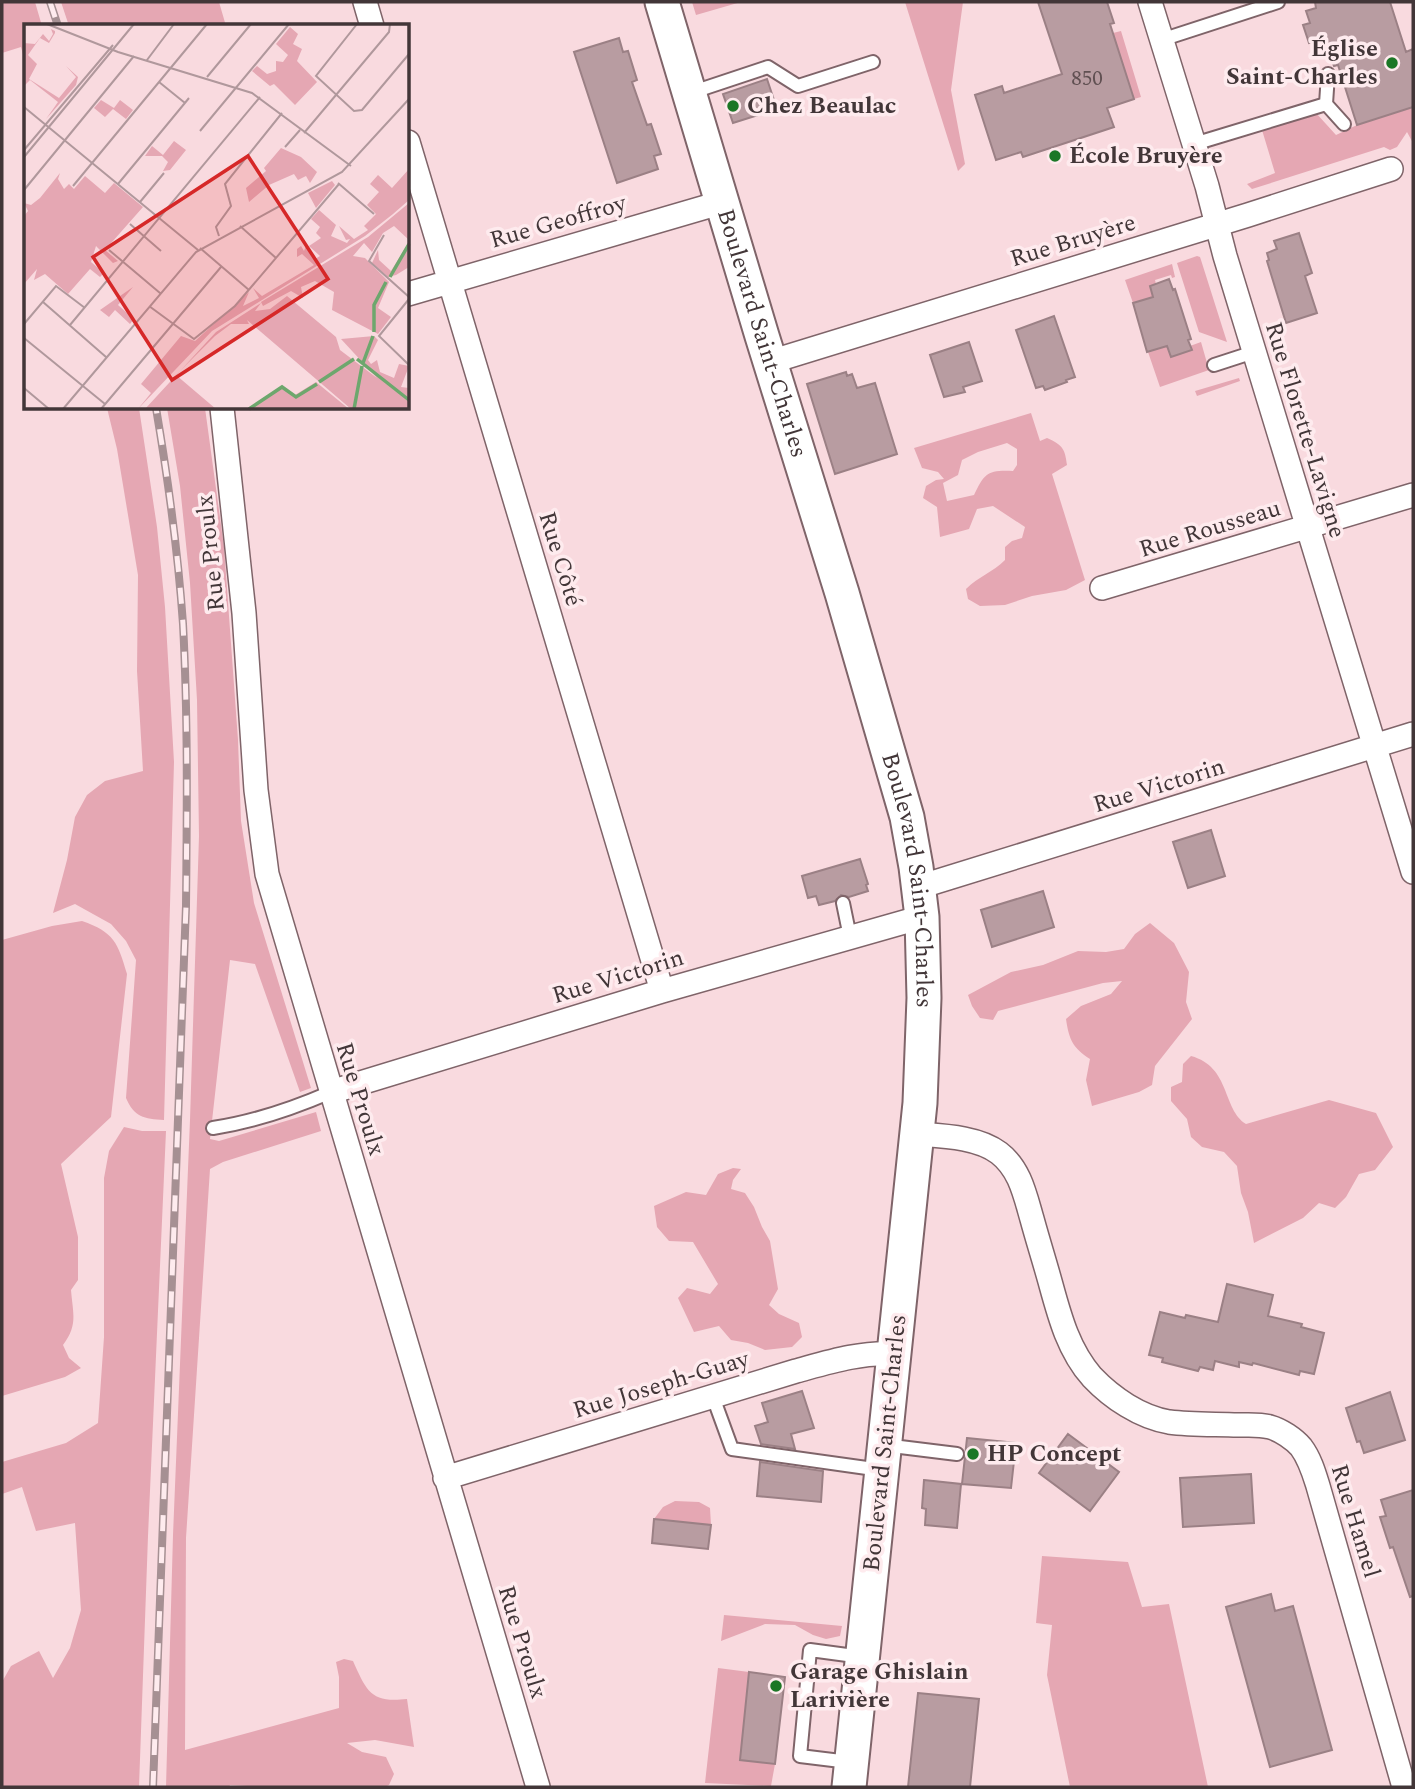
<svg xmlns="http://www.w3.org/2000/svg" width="1415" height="1789" font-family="Spectral,serif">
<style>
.green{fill:#e5a7b3;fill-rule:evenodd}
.building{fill:#b89ca1;stroke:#9b8085;stroke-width:2}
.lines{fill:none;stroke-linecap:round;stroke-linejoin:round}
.lane-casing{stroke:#7f6469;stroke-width:16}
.street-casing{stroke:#7f6469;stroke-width:26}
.secondary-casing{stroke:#7f6469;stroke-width:37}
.lane{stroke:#fff;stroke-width:12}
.street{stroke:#fff;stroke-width:23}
.secondary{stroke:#fff;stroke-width:33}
.rail-casing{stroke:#a69093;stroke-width:8}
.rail{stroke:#feebee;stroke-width:5;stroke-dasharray:16;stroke-linecap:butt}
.poi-dot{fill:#1c7726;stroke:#feebee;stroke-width:2.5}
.labels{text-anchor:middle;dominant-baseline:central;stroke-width:7;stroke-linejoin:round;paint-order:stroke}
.number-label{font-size:21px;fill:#605052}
.poi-label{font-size:24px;font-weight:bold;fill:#423638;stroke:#feebee;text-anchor:start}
.street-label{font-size:24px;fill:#423638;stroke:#feebee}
.inset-river{fill:none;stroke:#6da76d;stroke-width:3.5}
.inset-road{fill:none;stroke:#b0989c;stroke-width:2}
.view{fill:#d62828;fill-opacity:0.15;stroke:#d62828;stroke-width:3.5}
.inset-edge{fill:none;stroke:#423638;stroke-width:3.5}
</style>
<rect width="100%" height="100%" fill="#f9dadf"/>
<path class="green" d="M2 2H35L42 26H26V66L21 47 2 53Z
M61 2H219L226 26H69Z
M692 2H741L696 15Z
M905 2H963L951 90 965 164 958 171Z
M1121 31 1141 97 1134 99 1113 33Z
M1413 107V143L1407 132 1397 147 1390 150 1384 147 1252 189 1247 184 1275 173 1262 130 1316 113 1336 135 1357 125Z
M1197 256 1200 257 1201 260 1227 342 1199 332 1177 263Z
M1172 264 1175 277 1172 278 1171 275 1155 280 1156 284 1150 286 1153 297 1133 303 1125 280Z
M1201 342 1209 370 1160 387 1148 352 1167 346 1171 357 1191 350 1190 346Z
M1239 378 1240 381 1197 396 1195 391Z
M107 408H139L157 527 165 607 174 762 164 1120C144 1119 134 1117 126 1098L136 960 126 941 111 924 75 904 53 913 67 860 75 817 87 795 105 781 143 771 137 671 138 575 117 449Z
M167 408H205L224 547 238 740 241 821 254 903 311 1088 300 1092 255 964 230 960 210 1139 219 1141 316 1112 321 1131 223 1162 210 1169 186 1538 185 1750 339 1708V1677L336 1662 344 1659 353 1661C367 1692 371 1703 407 1699L414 1747 375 1740 347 1743 362 1752 386 1757 394 1774 389 1785 385 1787H264L230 1785 229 1787H166L173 1535 190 1120 199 836 197 700 190 583 180 486Z
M1031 413 1040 441 1047 438C1063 445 1065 449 1067 465L1052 474 1085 580 1066 590 1032 596 1005 605 980 606 968 599 966 589C978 577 993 572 1005 560V547L1012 541 1022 538 1025 527 993 506 977 509 969 529 940 537 937 507 923 498 926 486 936 480 944 479 938 472 922 468 914 448ZM1007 443 1017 449V465L1013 471C987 470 985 473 974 495L947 501 943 483 958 475 962 460 978 452Z
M82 921C114 932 118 943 127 974L111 1117 61 1164 78 1237V1280L71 1290C73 1314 78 1325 63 1345L69 1358 81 1368 65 1377 2 1396V940L52 926Z
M1150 923 1174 943 1189 972 1186 1002 1192 1019 1155 1066 1152 1085 1139 1092 1092 1106 1086 1080 1090 1059C1073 1048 1069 1040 1066 1019L1081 1006 1111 994 1122 981 1103 983 998 1011 993 1020 980 1018 972 1006 968 995 1011 972 1043 965 1078 951 1106 952 1124 949 1135 934Z
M1191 1056C1231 1067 1222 1109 1246 1124L1329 1100 1376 1113 1393 1147 1375 1170 1359 1174 1346 1197 1335 1208 1319 1203 1303 1218 1254 1243 1248 1212 1241 1193 1237 1166 1224 1152 1202 1147 1191 1137 1187 1119 1171 1101V1087L1182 1082 1183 1064Z
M124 1127 142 1131H166L148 1536 139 1787H2V1682L11 1666 39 1651 53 1678 70 1648 81 1610 75 1523 36 1531 22 1487 2 1494V1462L66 1443 98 1423 104 1337V1178L109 1151Z
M733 1168 741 1169 733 1180 731 1189 745 1193 754 1207 762 1227 770 1241 778 1289 769 1305 779 1314 799 1323 802 1337 792 1347 765 1350 748 1343 731 1340 719 1326 694 1332 678 1298 687 1288 710 1294 718 1284 693 1242 669 1241 657 1227 654 1206 686 1192 706 1195 718 1174Z
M675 1501 699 1502 710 1508 711 1525 654 1519 663 1507Z
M1042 1556 1128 1562 1142 1607 1169 1604 1208 1787H1070L1047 1675 1052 1625 1036 1623Z
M724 1615 842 1626 840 1636 826 1639 813 1635 795 1625 765 1624 721 1641Z
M718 1668 749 1672 740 1759 775 1764 771 1786 705 1783Z"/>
<path class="building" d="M1038 2H1107L1114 23 1110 24 1134 99 1107 108 1114 127 1023 157 1021 152 996 160 975 95 1002 86 1004 93 1062 74Z
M1315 2H1390L1406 52 1413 49V107L1357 125 1338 65 1334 66 1328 50 1320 53 1316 41 1309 43 1303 25 1310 23 1306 11 1316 8Z
M619 38 623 52 628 51 637 80 632 82 647 125 651 124 661 154 654 156 658 169 617 183 574 52Z
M767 79 777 109 733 123 723 94Z
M1299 233 1312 273 1305 276 1317 313 1286 323 1267 261 1269 260 1267 253 1277 249 1274 241Z
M1169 279 1173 290 1175 289 1191 339 1188 340 1192 350 1171 357 1167 346 1147 352 1133 303 1153 297 1150 286Z
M1054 316 1075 377 1066 380 1067 382 1045 390 1043 386 1036 388 1016 330Z
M969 342 982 381 963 387 965 392 944 397 930 355Z
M846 372 847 376 852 374 857 388 875 383 897 454 835 474 807 384Z
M1211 830 1225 876 1188 888 1173 842Z
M860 859 868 884 866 885 868 891 849 897 841 895 835 901 819 905 816 896 808 898 802 876Z
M1043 891 1054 927 992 947 981 910Z
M1227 1284 1273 1295 1268 1316 1302 1324 1301 1327 1324 1333 1314 1374 1300 1371 1299 1375 1253 1363 1252 1365 1239 1362V1367L1215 1361 1213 1370 1200 1367 1198 1371 1162 1362 1163 1358 1149 1355 1160 1312 1185 1318 1186 1315 1218 1322Z
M802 1391 814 1428 791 1434 795 1449 761 1444 755 1426 768 1422 762 1403Z
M1390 1392 1405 1440 1364 1453 1360 1441 1357 1442 1346 1408Z
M1068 1434 1119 1472 1090 1511 1039 1473Z
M967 1438 1016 1443 1011 1488 962 1484Z
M760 1462 823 1471 821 1502 757 1496Z
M1251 1474 1254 1523 1183 1527 1180 1478Z
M924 1480 961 1484 957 1528 925 1525 926 1509 922 1508Z
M1413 1490V1596L1410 1597 1393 1547 1390 1548 1380 1517 1386 1516 1381 1500Z
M654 1519 711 1525 708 1549 652 1543Z
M1271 1594 1275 1611 1293 1606 1332 1750 1270 1767 1226 1607Z
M749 1672 785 1677 775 1764 740 1760Z
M918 1693 979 1699 970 1787H908Z"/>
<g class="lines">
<g class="lane-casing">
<path id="lane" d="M1161 40 1278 2
M1328 74 1326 104 1344 124
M690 93 768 67 798 86 873 62
M1194 144 1326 104
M1214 365 1254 352
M843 903 850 937
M213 1128C253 1122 294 1108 331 1092
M713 1397 732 1449 881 1470
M884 1445 957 1454
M849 1762 800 1756 810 1650 862 1657"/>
</g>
<g class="street-casing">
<path id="street" d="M365 2 372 26
M1150 2 1207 186 1225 256 1413 872
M408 142 662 991
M408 294 723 202
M770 362 1248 215 1391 169
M222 408 244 613 256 790 267 874 538 1787
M1102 588 1413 495
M919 887 1413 734
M331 1092 662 991 922 917
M917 1134C943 1136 978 1137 999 1153 1020 1169 1025 1195 1032 1219 1038 1241 1045 1263 1051 1285 1060 1318 1069 1351 1092 1377 1112 1398 1140 1417 1169 1422 1192 1425 1216 1424 1238 1425 1249 1425 1260 1424 1270 1427 1281 1430 1294 1439 1301 1447 1310 1459 1314 1473 1318 1486L1404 1787
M445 1478 796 1371C829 1362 860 1352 894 1354"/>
</g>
<g class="secondary-casing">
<g id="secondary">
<path id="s1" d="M662 2 762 336 842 593 907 817 916 867 922 917 924 998 920 1103 849 1787"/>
</g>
</g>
<use href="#lane" class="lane"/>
<use href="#street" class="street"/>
<use href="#secondary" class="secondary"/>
<g class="rail-casing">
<path id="rail" d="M50 2 58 26
M153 1787 186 906C187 812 188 718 183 624 178 552 168 479 156 408"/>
</g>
<use href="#rail" class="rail"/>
</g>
<g class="poi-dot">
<circle cx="1392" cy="63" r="7"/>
<circle cx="733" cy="106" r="7"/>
<circle cx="1055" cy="156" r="7"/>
<circle cx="973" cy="1454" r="7"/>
<circle cx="776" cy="1686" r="7"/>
</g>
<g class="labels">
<g class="number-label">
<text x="1087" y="79">850</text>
</g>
<g class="poi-label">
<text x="1378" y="49" text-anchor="end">Église<tspan x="1378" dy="28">Saint-Charles</tspan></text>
<text x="747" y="106">Chez Beaulac</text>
<text x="1069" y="156">École Bruyère</text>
<text x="987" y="1454">HP Concept</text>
<text x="790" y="1672">Garage Ghislain<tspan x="790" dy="28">Larivière</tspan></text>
</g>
<g class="street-label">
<text transform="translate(558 222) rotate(-16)">Rue Geoffroy</text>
<text transform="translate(1073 241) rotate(-17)">Rue Bruyère</text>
<text stroke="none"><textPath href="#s1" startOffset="346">Boulevard Saint-Charles</textPath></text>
<text transform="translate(1305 430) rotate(73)">Rue Florette-Lavigne</text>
<text transform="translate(1210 529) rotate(-17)">Rue Rousseau</text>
<text transform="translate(211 553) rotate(-96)">Rue Proulx</text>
<text transform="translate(560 559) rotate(73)">Rue Côté</text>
<text transform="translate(1159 786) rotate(-17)">Rue Victorin</text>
<text stroke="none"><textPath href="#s1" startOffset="914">Boulevard Saint-Charles</textPath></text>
<text transform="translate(618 977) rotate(-17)">Rue Victorin</text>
<text transform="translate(360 1099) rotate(73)">Rue Proulx</text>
<text transform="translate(661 1385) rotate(-17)">Rue Joseph-Guay</text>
<text transform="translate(885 1443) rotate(-84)">Boulevard Saint-Charles</text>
<text transform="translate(1355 1521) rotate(73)">Rue Hamel</text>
<text transform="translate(522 1642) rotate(73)">Rue Proulx</text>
</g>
</g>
<g transform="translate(24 24)">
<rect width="385" height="385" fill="#f9dadf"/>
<path d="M266 3 274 10 269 20 278 25 273 37 293 58 271 81 250 60 246 62 228 47 233 42 243 50 252 47V37L259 38 264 31 252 20ZM27 5 31 7V9L25 19 16 14 4 31 13 40 5 55 35 74 52 53 42 42 54 53 52 61 22 95 34 78 6 56 0 62V19L11 20 19 10 25 17 29 10ZM77 76 90 84 96 76 109 86 102 95 89 85 81 93 70 84ZM150 117 162 126 146 146 139 147 144 138 138 132H121L128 122 139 131ZM257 124 277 133 293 148 286 159 282 152 274 156 270 150 245 161 225 178 222 164 242 147 240 144ZM385 145V176L369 190 341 212 188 307 114 385 127 369 117 360 157 312 171 317 225 268 219 282 235 274 229 264 238 272 290 241 278 230 273 233V225L277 222 280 227 282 222 291 235 296 232 285 222 297 214 292 209 296 203 287 195 295 186 312 201 307 212 323 219 326 215 322 216 315 202 330 215 344 206 340 202 352 190 343 181 355 168 346 160 354 151 368 164ZM36 149 34 155 40 165 45 160 50 165 61 152 81 169 90 159 119 183 81 226 94 237 89 239 72 222 67 238 80 249 76 253 66 245 44 270 21 250 10 256 13 245 0 260V192L4 187 0 179 7 181 16 174ZM308 157 311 161 292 184 284 169ZM385 179V216L370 202 359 209 348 228 340 219 329 232 341 234 365 258 354 284 367 293 354 310 308 286 310 268 291 257 277 263 279 274 267 267 239 282 237 278 344 213ZM385 218V243L372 251 364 253 348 239 354 226 355 236 367 247ZM109 263 94 281 110 295 106 300 91 286 85 293 76 286ZM263 272 312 313 316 326 353 354 317 315 350 312 354 316 344 336 347 340 353 336 356 348 370 354 375 340 385 342 377 363 385 364V385H327L223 296 225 300H207L191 312 152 351 192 385H121L192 308 237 279 231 287 246 285ZM292 358 325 385H223L258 362 271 371Z" fill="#e5a7b3"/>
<path class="inset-river" d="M366 253 385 220M350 308V281L362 258M333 335 385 376M339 339 349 312M295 358 330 335M225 385 258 363 272 373 293 360M330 385 338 342"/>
<path class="inset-road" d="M23 0 94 28 228 69 327 142M333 0 292 52 330 87 338 86 385 30M123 36 150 0M183 53 227 0M135 58 161 79M0 83 174 226M176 107 265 0M280 109 365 8 366 0M261 123 276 106M0 126 89 21M0 133 110 0M314 159 350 190M94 160 165 74M49 162 183 0M0 166 110 32M116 178 140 149M106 200 137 227M216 202 252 234M360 211 345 237 385 273M195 212 192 203 207 182 201 160 258 89M176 224 225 266M85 226 136 269M385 275 355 312 385 341M19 278 82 333M125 282 170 315 211 282 315 160M0 300 32 262 61 284M46 301 236 73M0 314 81 380M0 364 25 385M39 385 172 228 318 148 385 75M77 385 197 243"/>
<path class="view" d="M224 132 304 255 148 356 69 233Z"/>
<rect width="385" height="385" class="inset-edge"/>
</g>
<rect width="1415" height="1789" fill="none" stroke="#423638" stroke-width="7"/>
</svg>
